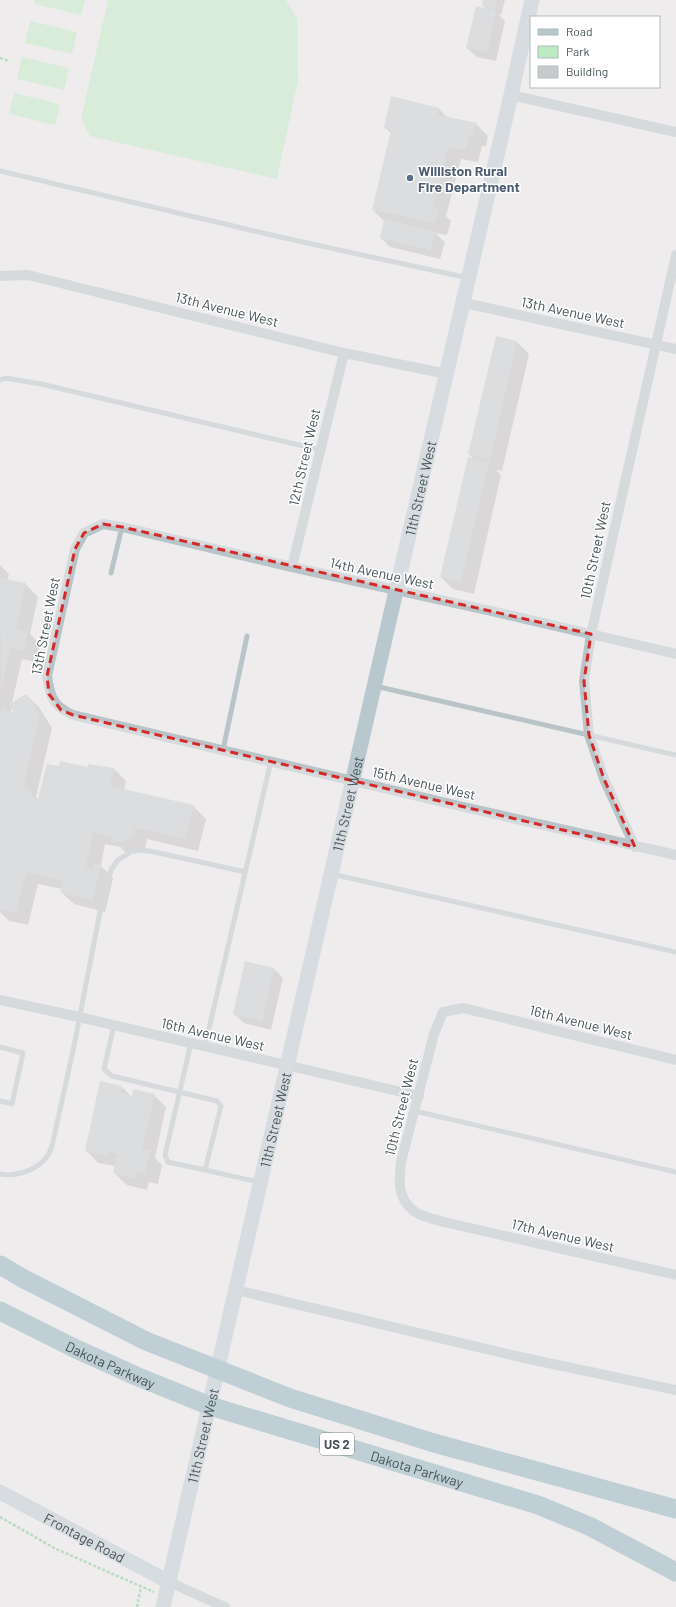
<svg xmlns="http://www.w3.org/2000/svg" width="676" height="1607" font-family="Barlow,sans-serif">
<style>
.green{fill:#bcebc2}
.shadow{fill:#0003;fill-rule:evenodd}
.building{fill:#c6cbce}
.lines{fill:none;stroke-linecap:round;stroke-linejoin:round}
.path{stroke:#76c78b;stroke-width:2.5;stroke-dasharray:3 2;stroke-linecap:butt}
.lane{stroke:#b8c4c8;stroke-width:5}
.street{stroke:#b8c4c8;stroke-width:10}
.secondary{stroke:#b8c8ce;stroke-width:15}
.highway{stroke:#86abb9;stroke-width:19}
.marked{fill:none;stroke:#d62828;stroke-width:3;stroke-dasharray:8 5;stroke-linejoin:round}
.service-dot{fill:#5c6f8a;stroke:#fff;stroke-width:1.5}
.labels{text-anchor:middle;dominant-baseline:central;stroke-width:3;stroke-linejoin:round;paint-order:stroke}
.shield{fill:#fff;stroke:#7e878a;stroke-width:1}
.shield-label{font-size:13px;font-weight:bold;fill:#465458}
.service-label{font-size:14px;font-weight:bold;fill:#4e5e75;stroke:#fff;text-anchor:start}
.street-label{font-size:14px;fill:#465458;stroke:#fff}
</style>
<rect width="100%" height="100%" fill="#efeced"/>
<path class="green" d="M35 0H85L81 15 35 4Z
M108 0H286L297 18 298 80 277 179 90 136 81 119Z
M30 21 77 32 72 54 25 43Z
M22 57 69 68 64 90 17 79Z
M14 93 60 104 55 125 9 114Z"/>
<path class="shadow" d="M484 0H505L501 15 498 14 505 21 496 61 477 57 467 48 487 10 483 6Z
M439 109 448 118 476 124 488 136 486 146H482L478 162 461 159 446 216 451 221 447 235 435 233 445 242 440 259 390 247 381 238 385 222 373 210 391 134 385 127Z
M497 337 517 342 529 354 502 471 496 470 501 475 474 594 453 589 441 577 475 460 469 454Z
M0 565 9 574 7 581 25 584 38 597 30 634 40 644 36 662 22 659 12 703 26 695 39 707 52 728 36 797 39 800 89 769V765L114 769 126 781 124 790 193 806 206 819 198 851 147 839 145 849 135 854 126 853 120 847 105 844 101 866 113 878 105 912 74 904 61 892 62 889 38 884 28 925 9 921 0 912ZM12 707 15 712 10 715Z
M273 968 283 978 271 1030 244 1023 234 1014Z
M122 1087 132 1097 154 1095 166 1107 155 1158 162 1165 158 1184 149 1182 147 1190 127 1185 114 1173 116 1166 98 1163 86 1150Z"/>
<path class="building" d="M483 0H497L495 10 482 6Z
M476 6 496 11 487 52 466 48Z
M391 96 439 108 438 115 477 123 473 135 470 134 466 150 448 147 433 207 439 208 435 223 372 210 391 130 384 128Z
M384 219 436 232 431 250 380 238Z
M496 336 517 341 490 460 468 454Z
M468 457 489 462 461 582 440 577Z
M0 578 26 583 16 630 28 631 24 650 10 647 1 690Z
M26 694 40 715 23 788 30 789 33 797 38 799 47 764 59 766 60 761 88 767V764L114 768 110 786 194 805 185 839 135 828 133 837 122 842 113 841V837L93 832 86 867 93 869 95 863 101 865 93 900 60 892 63 881 26 872 16 913 0 910V711L4 708 7 715 13 711 9 704Z
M245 961 274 968 262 1021 233 1014Z
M100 1081 122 1086 121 1093 132 1096 133 1089 155 1094 142 1150 150 1151 145 1173 137 1171 135 1178 113 1173 117 1154 108 1152 107 1155 85 1151Z"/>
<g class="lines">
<path class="path" d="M0 58 9 61
M0 1517 56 1549 154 1592
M137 1607 141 1587"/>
<path class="lane" d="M0 171 280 237 468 278
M0 380 6 378 41 384 320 450
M111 573 122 527
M375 686 676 755
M223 750 247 636
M332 874 676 952
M114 1025 104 1069 112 1076 217 1101 221 1106 205 1170 258 1182
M191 1043 165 1155 168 1162 205 1170
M205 1046 271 761
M0 1047 23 1053 12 1104 0 1101
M415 1111 676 1172
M0 1174C15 1177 34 1171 44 1160 48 1157 50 1151 52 1146L73 1051 101 907 111 870 118 860 134 850 150 851 245 872"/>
<path class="street" d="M511 95 676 132
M0 276 28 275 344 353 447 374
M464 303 676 349
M292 567 344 353
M676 654 500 613 292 567 122 527 103 524 84 533 75 549 47 676C50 697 53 706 73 715L468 808 676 855
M635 847 604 779 589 735 584 681 591 634 676 255
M0 1000 79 1017 419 1096
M676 1060 463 1008 443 1012 434 1034 401 1162C399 1181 397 1198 414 1211 421 1217 435 1219 444 1222L676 1275
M236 1290 520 1357 676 1390
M169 1582 225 1607"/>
<g class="secondary">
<path id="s1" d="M0 1492 169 1582"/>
<path id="s2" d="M163 1607 396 591 511 95 532 0"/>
</g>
<g class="highway">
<path d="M0 1265 24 1279 146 1341 290 1398 434 1443 676 1509"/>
<path id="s3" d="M0 1311 76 1349 136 1376 210 1406 538 1505 589 1526 676 1572"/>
</g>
</g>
<path d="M0 0H676V1607H0ZM103 524 122 527 591 634 584 681 589 735 604 779 635 847 73 715 61 710 49 694 47 676 75 549 84 533Z" fill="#efeced" fill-opacity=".55" fill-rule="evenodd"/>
<path class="marked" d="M103 524 122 527 591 634 584 681 589 735 604 779 635 847 73 715 61 710 49 694 47 676 75 549 84 533Z"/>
<circle class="service-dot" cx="410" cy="178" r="4"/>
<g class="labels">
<rect class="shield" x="320" y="1433" width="34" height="22" rx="3"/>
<g class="shield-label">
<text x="337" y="1444">US 2</text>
</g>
<g class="service-label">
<text x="418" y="170">Williston Rural<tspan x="418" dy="16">Fire Department</tspan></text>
</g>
<g class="street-label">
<text transform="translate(227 309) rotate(14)">13th Avenue West</text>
<text transform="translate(573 312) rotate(12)">13th Avenue West</text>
<text transform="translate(304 457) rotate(-77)">12th Street West</text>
<text stroke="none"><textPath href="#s2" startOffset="1148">11th Street West</textPath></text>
<text transform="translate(595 550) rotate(-78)">10th Street West</text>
<text transform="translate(382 573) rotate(12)">14th Avenue West</text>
<text transform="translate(45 626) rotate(-79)">13th Street West</text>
<text transform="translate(424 783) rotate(13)">15th Avenue West</text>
<text stroke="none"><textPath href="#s2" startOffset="824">11th Street West</textPath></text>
<text transform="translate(581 1022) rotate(14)">16th Avenue West</text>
<text transform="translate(213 1034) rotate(13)">16th Avenue West</text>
<text transform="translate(401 1107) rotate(-76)">10th Street West</text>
<text stroke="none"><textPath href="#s2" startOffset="500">11th Street West</textPath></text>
<text transform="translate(563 1235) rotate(13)">17th Avenue West</text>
<text stroke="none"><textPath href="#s3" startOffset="123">Dakota Parkway</textPath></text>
<text stroke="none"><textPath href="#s2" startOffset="176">11th Street West</textPath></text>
<text stroke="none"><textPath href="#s3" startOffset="447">Dakota Parkway</textPath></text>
<text stroke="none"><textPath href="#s1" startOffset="96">Frontage Road</textPath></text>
</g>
</g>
<rect x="530" y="16" width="130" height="72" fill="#ffffff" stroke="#b5bbbc"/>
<rect x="538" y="29" width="20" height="6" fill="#b8c8ce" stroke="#b5bbbc"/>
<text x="566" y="36" font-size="12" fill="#465458">Road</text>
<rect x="538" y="46" width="20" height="12" fill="#bcebc2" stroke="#b5bbbc"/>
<text x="566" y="56" font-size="12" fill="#465458">Park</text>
<rect x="538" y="66" width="20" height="12" fill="#c6cbce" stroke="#b5bbbc"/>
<text x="566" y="76" font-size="12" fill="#465458">Building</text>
</svg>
